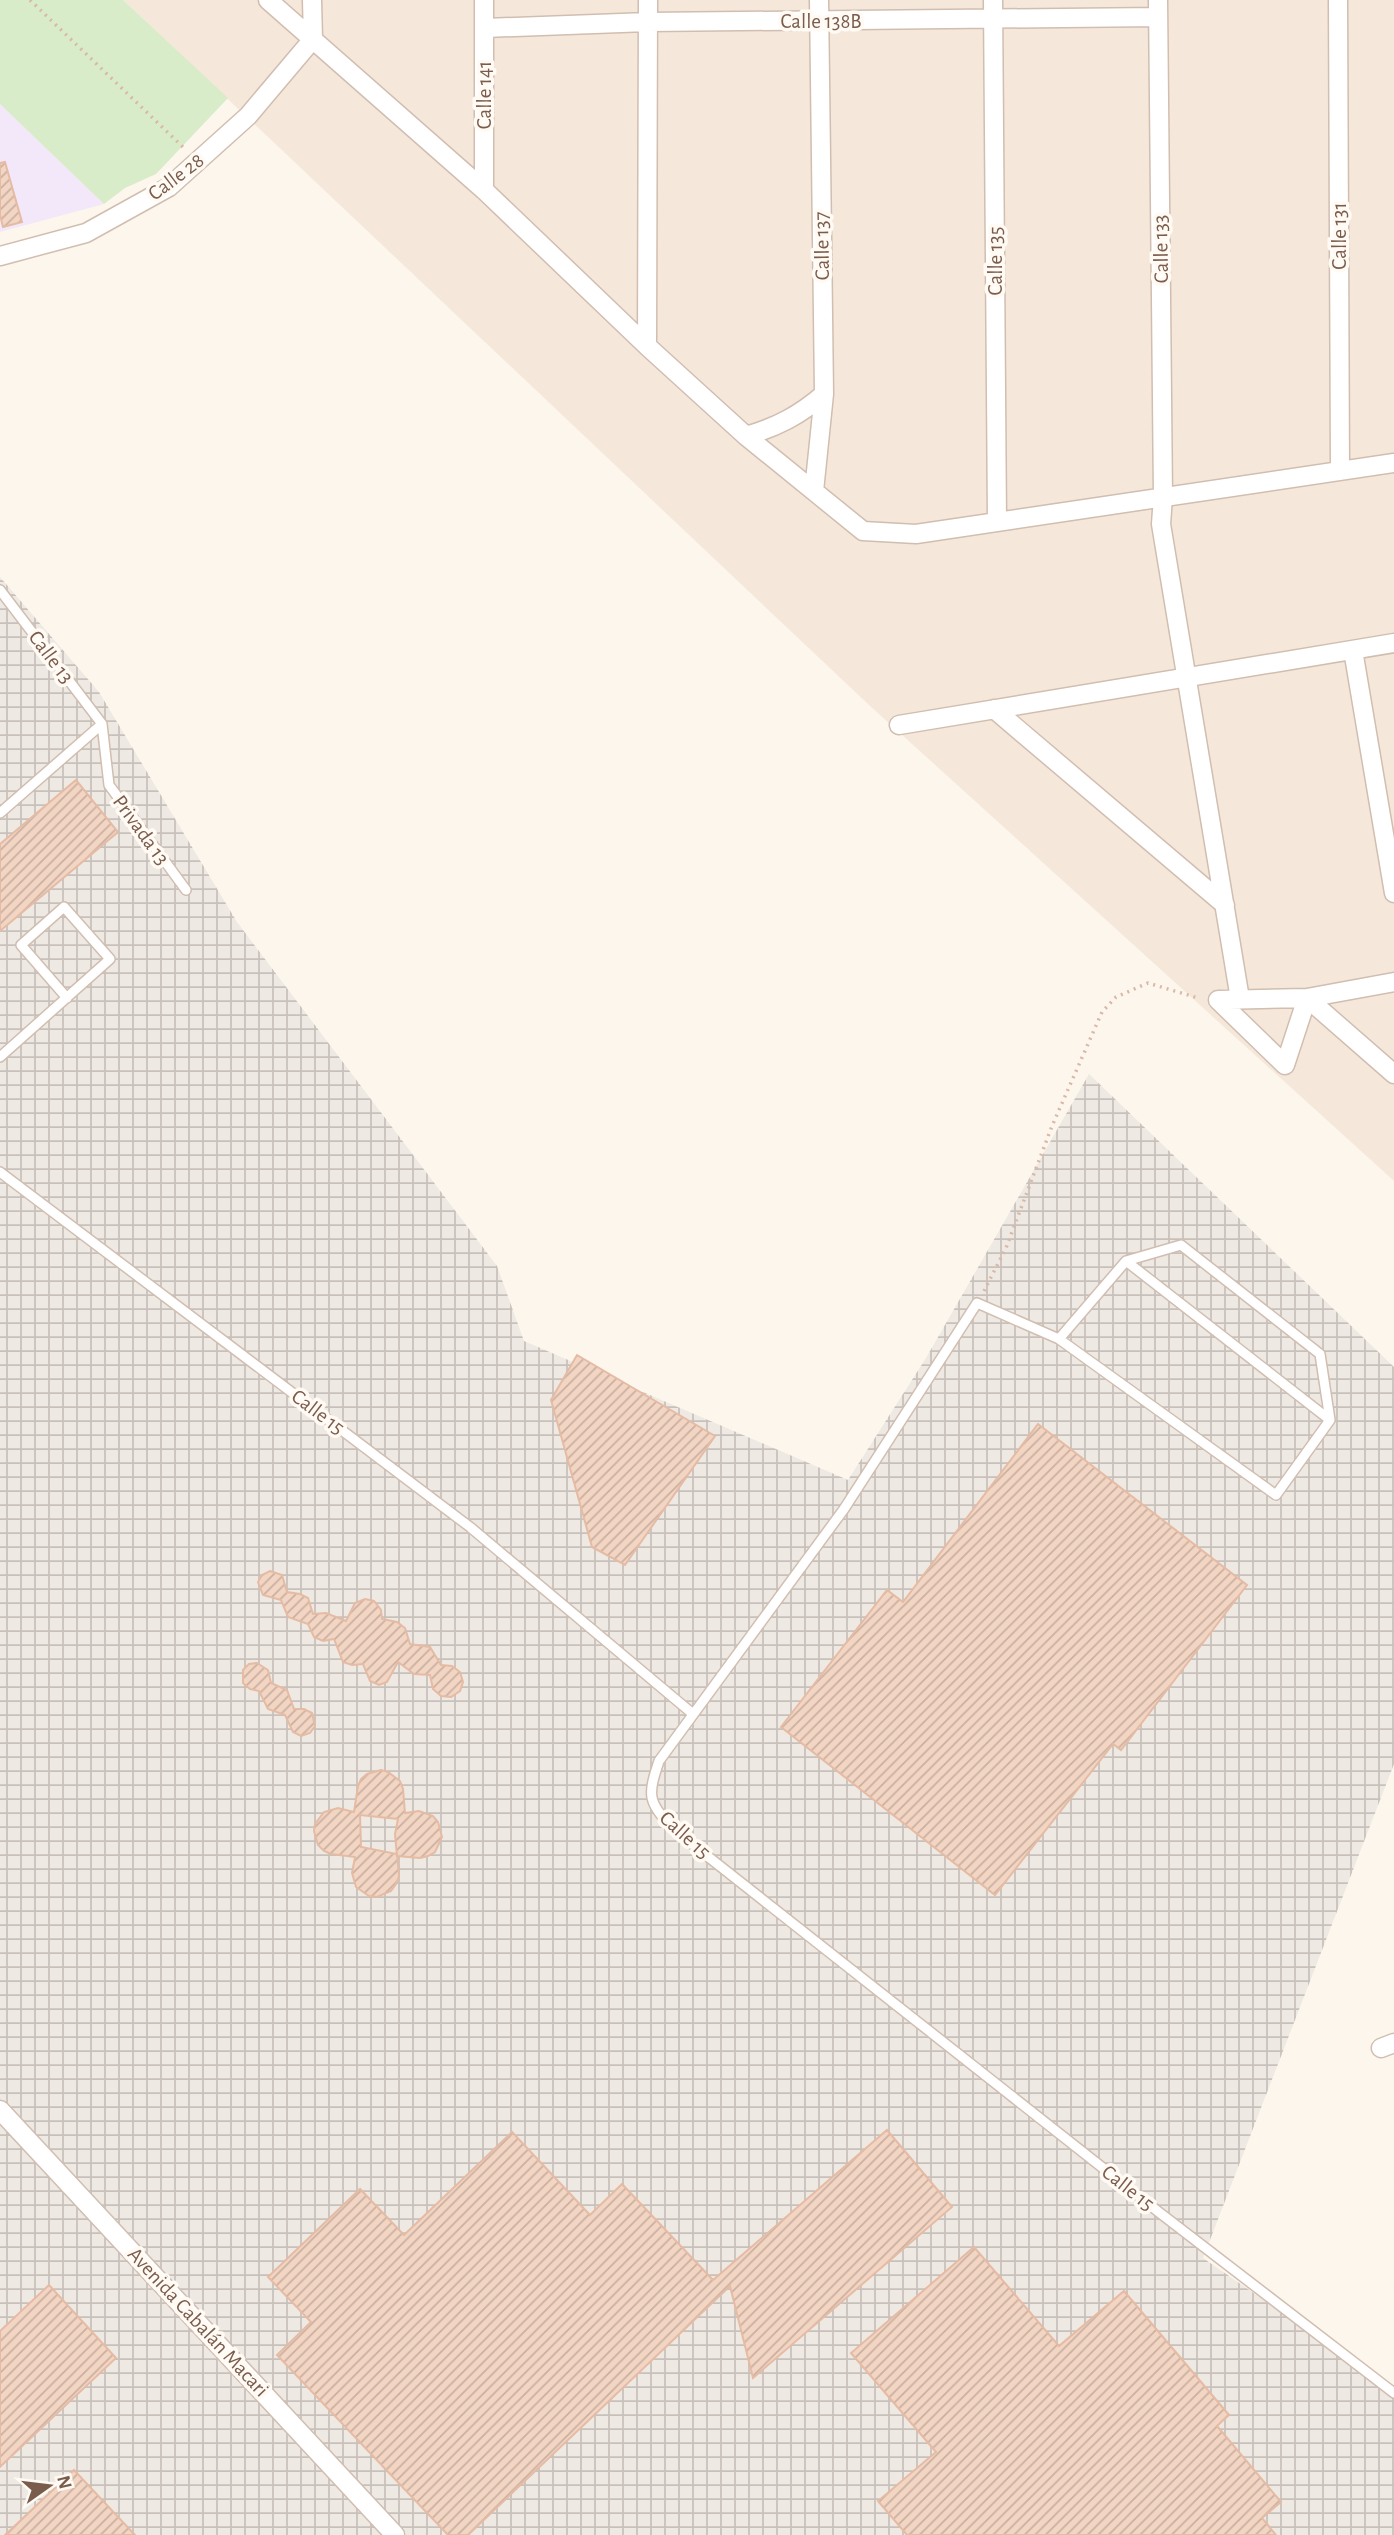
<svg xmlns="http://www.w3.org/2000/svg" width="1394" height="2535" font-family="'Alegreya Sans',sans-serif">
<style>
.residential{fill:#f5e8da}
.industrial{fill:url(#industrial-grid)}
.education{fill:#f3e8fa}
.grass{fill:#d8ecc9}
.building{fill:url(#building-hatch);stroke:#e6bba3;stroke-width:2}
.lines{fill:none;stroke-linecap:round;stroke-linejoin:round}
.service-casing{stroke:#d1beb0;stroke-width:12}
.minor-casing{stroke:#d1beb0;stroke-width:21}
.path{stroke:#d9b8a5;stroke-width:3.5;stroke-dasharray:2 5;stroke-linecap:butt}
.service{stroke:#fff;stroke-width:9}
.minor{stroke:#fff;stroke-width:18}
.labels{text-anchor:middle;dominant-baseline:central;stroke-width:7;stroke-linejoin:round;paint-order:stroke}
.street-label{font-size:21px;fill:#7a5c4d;stroke:#fffaf3}
</style>
<defs>
<pattern id="industrial-grid" width="8" height="8" patternUnits="userSpaceOnUse" patternTransform="scale(1.75)"><rect width="8" height="8" fill="#efe9e4"/><path d="M0 4h8M4 0v8" fill="none" stroke="#c7c0bb"/></pattern>
<pattern id="building-hatch" width="6" height="6" patternUnits="userSpaceOnUse" patternTransform="scale(1.75)"><rect width="6" height="6" fill="#f3d5c3"/><path d="M-1 1l2-2M0 6l6-6M5 7l2-2" fill="none" stroke="#cab0a1"/></pattern>
</defs>
<rect width="100%" height="100%" fill="#fdf6ec"/>
<path class="residential" d="M123 0H1394V1181L869 705Z"/>
<path class="industrial" d="M0 577 99 692 237 922 497 1266 524 1341 848 1480 926 1358 1089 1074 1394 1367V1764L1203 2258 1394 2390V2535H0Z"/>
<path class="education" d="M0 104 104 204 0 232Z"/>
<path class="grass" d="M0 0H123L228 98 156 174 125 188 104 204 0 104Z"/>
<path class="building" d="M5 162 22 222 3 227 0 215V163Z
M76 780 118 832 0 931V844Z
M577 1355 715 1436 625 1565 592 1547 551 1400Z
M1038 1424 1247 1585 1121 1750 1113 1744 995 1895 781 1727 887 1590 903 1602Z
M270 1571 282 1575 287 1592 300 1594 308 1598 313 1614 326 1613 346 1621 355 1603 365 1599 374 1601 381 1610 382 1619 397 1622 405 1628 410 1644 430 1647 441 1665 452 1666 460 1672 463 1682 460 1691 451 1697 441 1696 433 1689 430 1675 414 1674 398 1662 387 1682 379 1685 370 1681 363 1664 352 1665 343 1662 334 1639 323 1641 314 1637 308 1624 288 1617 281 1600 263 1595 258 1582 262 1575Z
M257 1663 268 1670 271 1683 287 1690 294 1709H304L312 1713 315 1726 310 1733 301 1736 293 1732 285 1715 268 1709 259 1691 250 1689 243 1683V1670L249 1664Z
M381 1770 388 1772 400 1781 403 1789 405 1813 419 1811 433 1816 438 1822 442 1837 435 1852 428 1856 420 1858 397 1856 395 1834 398 1819 360 1815 361 1847 397 1854 399 1876 396 1884 391 1891 377 1897 369 1896 356 1887 352 1873 355 1857 331 1854 324 1851 318 1845 314 1831 315 1824 324 1812 338 1808 354 1812 358 1786 361 1779 367 1774Z
M887 2130 952 2207 753 2378 730 2286 468 2535H448L277 2355 311 2322 268 2277 360 2189 404 2235 512 2132 590 2215 622 2184 713 2280Z
M974 2247 1059 2346 1124 2291 1229 2415 1217 2426 1281 2502 1262 2518 1276 2535H907L878 2501 936 2452 851 2353Z
M49 2285 116 2358 0 2467V2331Z
M74 2470 135 2535H5Z"/>
<g class="lines">
<g class="service-casing">
<path id="service" d="M0 590 102 724
M102 724 109 785 186 890
M0 813 102 724
M0 1057 110 959 64 907 21 945 67 998
M0 1172 470 1527 693 1714
M1126 1261 1330 1420
M1059 1339 1126 1261 1181 1245 1320 1354 1330 1420 1276 1495 1059 1339 977 1303 844 1509 659 1761C647 1797 648 1801 673 1829L1160 2213 1394 2393"/>
</g>
<g class="minor-casing">
<path id="minor" d="M268 0 484 190 647 346 746 436 863 531 916 534 1394 463
M312 0 313 39
M993 0 997 522
M1158 0 1163 497 1161 524 1240 999
M1338 0 1340 471
M485 28 648 22 1158 17
M484 190V0
M0 256 86 233 169 187 248 116 313 39
M647 346 648 0
M746 436C777 427 800 415 824 394
M814 491 824 394 819 0
M1353 650 1394 893
M994 709 1225 905
M899 725 1394 643
M1307 998 1394 1074
M1218 1000 1307 998 1394 982
M1218 1000 1285 1065 1307 998
M1381 2048 1394 2043
M0 2110 395 2535"/>
</g>
<path class="path" d="M30 0 185 149
M984 1291 1006 1248 1052 1126 1102 1012 1116 997 1148 983 1198 998"/>
<use href="#service" class="service"/>
<use href="#minor" class="minor"/>
</g>
<g class="labels">
<g class="street-label">
<text x="821" y="21">Calle 138B</text>
<text transform="translate(484 95) rotate(-90)">Calle 141</text>
<text transform="translate(176 177) rotate(-37)">Calle 28</text>
<text transform="translate(1339 236) rotate(-90)">Calle 131</text>
<text transform="translate(822 246) rotate(-91)">Calle 137</text>
<text transform="translate(1161 249) rotate(-91)">Calle 133</text>
<text transform="translate(995 261) rotate(-90)">Calle 135</text>
<text transform="translate(51 657) rotate(53)">Calle 13</text>
<text transform="translate(141 830) rotate(54)">Privada 13</text>
<text transform="translate(318 1412) rotate(37)">Calle 15</text>
<text transform="translate(685 1835) rotate(42)">Calle 15</text>
<text transform="translate(1128 2188) rotate(38)">Calle 15</text>
<text transform="translate(198 2322) rotate(47)">Avenida Cabalán Macari</text>
</g>
</g>
<g transform="translate(49 2486) rotate(76)" stroke="#fffaf3" stroke-width="5" paint-order="stroke">
<path d="M0-5L12 26L0 18L-12 26Z" fill="#7a5c4d"/>
<text y="-10" font-size="19" font-weight="bold" text-anchor="middle" fill="#7a5c4d">N</text>
</g>
</svg>
